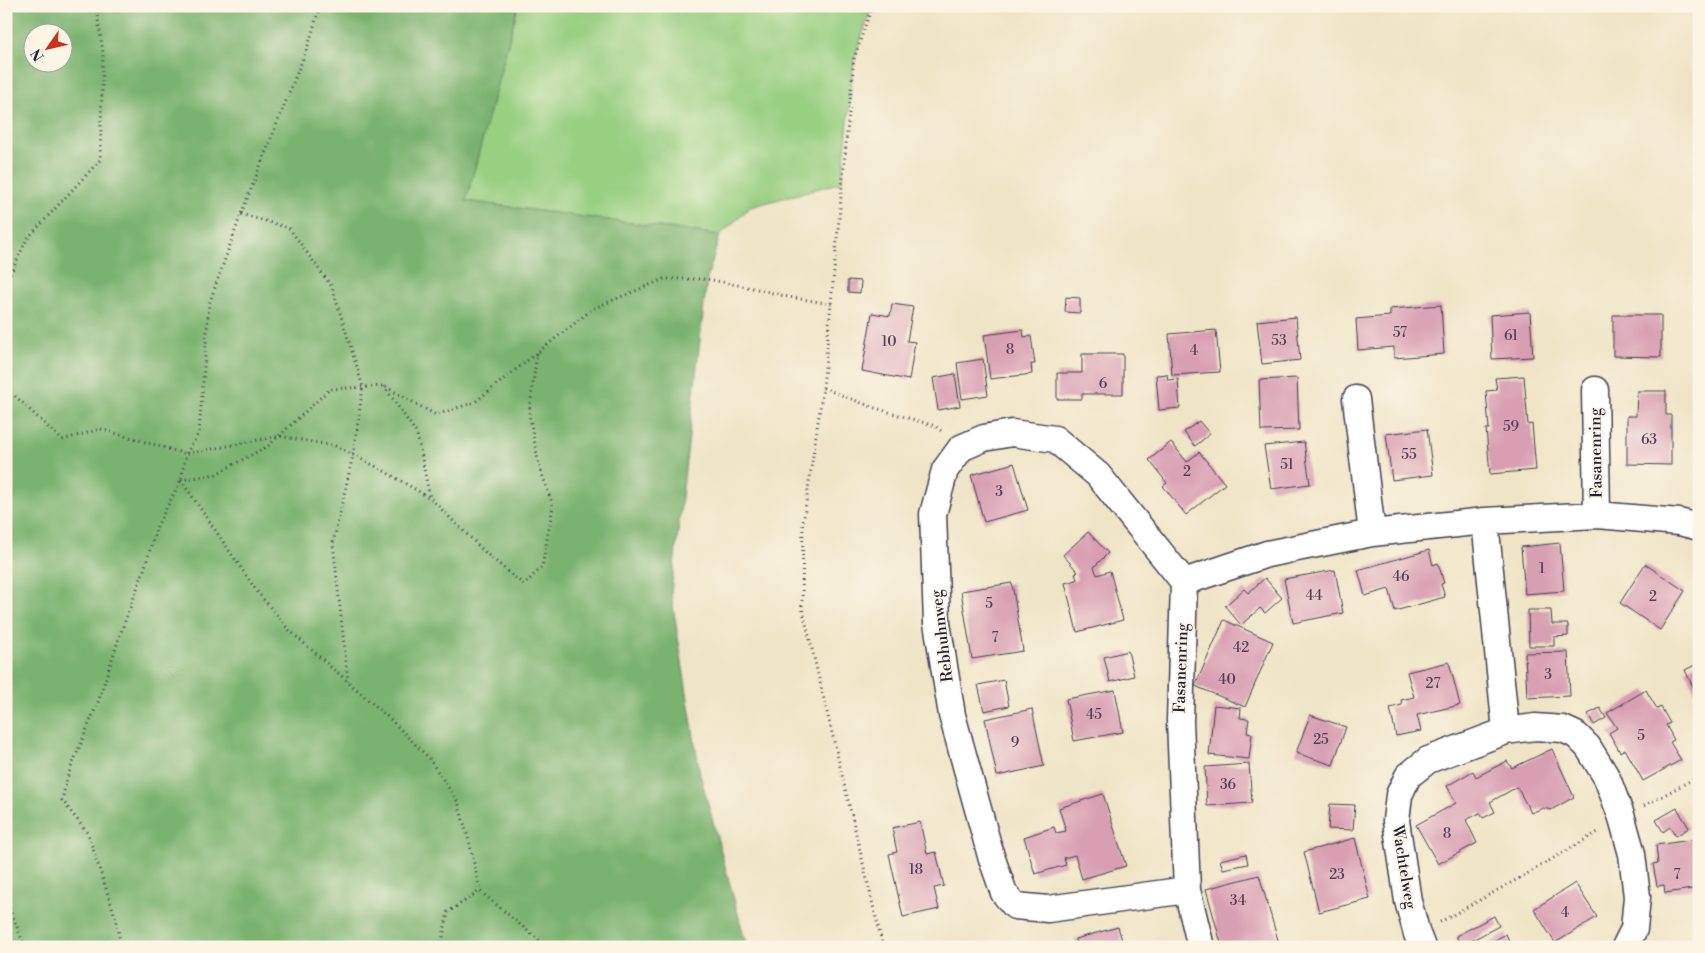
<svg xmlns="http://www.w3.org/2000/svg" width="1705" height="953" font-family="'Libre Bodoni',serif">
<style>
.green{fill:#98cf81;stroke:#5d785e}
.forest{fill:#7ab26f;stroke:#4e6a55;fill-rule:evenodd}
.building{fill:#d89eb2}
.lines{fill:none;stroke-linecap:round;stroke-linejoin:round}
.street-casing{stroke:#413f50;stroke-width:29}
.path{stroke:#413f50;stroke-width:3;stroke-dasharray:1 4;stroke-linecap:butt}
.street{stroke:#fff;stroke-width:26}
.labels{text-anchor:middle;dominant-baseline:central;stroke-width:4;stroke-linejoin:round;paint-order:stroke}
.number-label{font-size:14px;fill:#504159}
.street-label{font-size:16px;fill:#22223b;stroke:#fcf5e5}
</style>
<rect width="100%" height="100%" fill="#fcf5e5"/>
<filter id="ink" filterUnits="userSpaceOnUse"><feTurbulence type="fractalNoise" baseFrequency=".02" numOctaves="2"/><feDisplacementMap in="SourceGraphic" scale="10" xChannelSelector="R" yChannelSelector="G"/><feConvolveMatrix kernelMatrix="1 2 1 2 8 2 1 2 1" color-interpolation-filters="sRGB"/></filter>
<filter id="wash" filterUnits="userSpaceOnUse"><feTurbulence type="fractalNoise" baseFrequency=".0096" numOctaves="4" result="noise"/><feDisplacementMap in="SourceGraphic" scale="20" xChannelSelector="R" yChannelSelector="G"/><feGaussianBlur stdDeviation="1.12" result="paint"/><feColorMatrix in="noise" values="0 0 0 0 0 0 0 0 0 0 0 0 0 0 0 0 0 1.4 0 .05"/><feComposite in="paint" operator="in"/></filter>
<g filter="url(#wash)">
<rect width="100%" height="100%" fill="#efe4c6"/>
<path class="green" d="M518 6H872L854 59 842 182 750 207 720 235 465 201Z"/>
<path class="forest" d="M6 6H518L466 201 720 235 707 279 671 593 700 774 747 947H6ZM32 32H62V62H32Z"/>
<g id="blocks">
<path class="building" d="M848 280 861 281 860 293 848 292Z
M1066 297 1080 298V313L1065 312Z
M892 304 913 307 907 341 915 342 909 380 862 371 872 313 890 316Z
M1441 305 1444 354 1394 358V347L1358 350 1356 319 1390 316V309Z
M1530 312 1533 357 1492 359 1490 315Z
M1613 315H1661V357L1613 356Z
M1296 317 1300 360 1262 364 1257 321Z
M1023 330 1024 337 1031 336 1035 364H1031L1032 374 990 379 984 335Z
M1216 330 1220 372 1172 375 1169 334Z
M1082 354H1123V394H1082V399H1057V373H1082Z
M983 359 988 395 962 399 957 363Z
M955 374 960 406 938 410 933 378Z
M1167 374 1168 380 1178 379 1180 408 1159 410 1156 375Z
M1524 376 1528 425 1532 424 1536 470 1490 474 1486 429H1489L1486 391 1497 390 1495 378Z
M1297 378 1299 430 1261 431 1259 380Z
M1637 391H1666V415H1671V465L1627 464V416H1636Z
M1199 421 1210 434 1195 446 1184 432Z
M1427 429 1433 475 1392 480 1386 434Z
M1171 442 1187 462 1199 452 1225 484 1186 515 1163 486 1167 483 1149 460Z
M1304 442 1310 484 1271 489 1264 446Z
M1014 463 1028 510 984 522 971 475Z
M1088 532 1108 553 1094 567 1097 575 1110 571 1123 620 1077 632 1065 583 1077 580 1075 573 1078 572 1063 555Z
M1560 543 1564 591 1525 594 1521 547Z
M1429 550 1433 565 1438 563 1444 583 1441 584 1445 597 1395 611 1389 589 1365 596 1358 570Z
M1645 564 1685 591 1660 630 1620 603Z
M1335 570 1343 613 1293 623 1284 579Z
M1265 578 1282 598 1265 613 1260 608 1241 625 1225 606 1244 589 1248 593Z
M1012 583 1023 651 972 659 961 591Z
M1528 610H1551L1552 624H1568V636L1554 637V646H1529Z
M1224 620 1273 642 1245 707 1195 686Z
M1128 651 1134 676 1110 682 1104 657Z
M1568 652 1570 696 1527 698 1525 653Z
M1449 662 1460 705 1417 715 1421 731 1396 736 1390 708 1402 705 1401 700 1414 697 1407 672Z
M1699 663V700L1685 670Z
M1004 680 1009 706 984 711 978 685Z
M1115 690 1123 732 1074 741 1066 699Z
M1646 690 1657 709 1661 707 1670 723 1666 725 1674 740 1670 742 1681 760 1643 781 1625 749 1620 752 1609 733 1617 728 1607 713Z
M1214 705 1241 708 1240 718 1249 719 1247 733 1252 734 1249 759 1209 755Z
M1600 708 1606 718 1594 725 1588 714Z
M1032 709 1044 766 997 776 985 719Z
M1310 715 1346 727 1333 765 1296 753Z
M1552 749 1574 797 1551 810 1543 808 1531 813 1517 787 1490 802 1495 812 1483 818 1480 813 1466 820 1477 843 1438 864 1416 825 1456 803 1447 786 1473 771 1476 777 1507 761 1512 768Z
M1249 764 1252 803 1207 806 1205 767Z
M1103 794 1126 866 1082 879 1075 855 1064 858 1066 865 1035 874 1024 837 1054 827 1056 833 1066 831 1059 808Z
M1330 804 1355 805 1353 830 1328 829Z
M1677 808 1689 828 1676 836 1670 827 1663 832 1656 820Z
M920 822 927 854 936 852 944 886 934 888 939 909 903 917 889 854 897 852 892 828Z
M1355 838 1370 899 1319 912 1304 852Z
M1698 839 1699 888 1665 893 1664 885 1657 886 1653 864 1658 863 1656 845Z
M1246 854 1248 864 1223 869 1220 860Z
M1259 875 1280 947H1222L1206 889Z
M1575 883 1597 917 1555 943 1534 909Z
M1494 916 1499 926 1461 946 1456 936Z
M1118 927 1124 947H1077L1075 939Z
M1506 934 1512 947H1482Z"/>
</g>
</g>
<g filter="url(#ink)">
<use href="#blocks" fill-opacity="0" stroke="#413f50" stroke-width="1"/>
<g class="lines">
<g class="street-casing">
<path id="street" d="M1595 390 1597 515
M1356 399 1372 533
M1485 521 1506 731
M1184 582 1098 475 1055 439 1012 433 984 438 961 448 945 470 933 514 937 623 952 715 991 856 1004 893 1015 906 1048 909 1187 890
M1201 947 1187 890 1180 721 1184 582 1267 554 1372 533 1485 521 1597 515 1679 522 1699 527
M1422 947 1417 934 1408 901 1396 821 1399 795 1408 776 1428 760 1506 731 1535 727 1563 729 1576 735 1588 747 1607 778 1622 818 1632 854 1637 897 1634 929 1625 947"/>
</g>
<path class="path" d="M872 6 854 59 823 388 803 523 802 607 883 947
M241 214 289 228 332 287 363 387 353 455 333 543 348 681
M6 283 27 239 100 160 103 52 96 6
M384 386 417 434 430 498
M823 388 872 407 935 426 941 431
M6 392 14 395 62 440 101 429 186 454 279 436 335 446 379 468 430 498 488 555 524 585 542 567 553 506 539 465 529 414 537 353
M181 480 216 474 268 446 330 389 384 386 436 415 475 402 594 308 664 279H707L757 289 788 297 832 304
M181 480 256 590 289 630 389 718 428 757 458 802 470 845 480 891
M1644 806 1699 776
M6 899 25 947
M1440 922 1525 875 1598 832
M121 947 116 919 88 834 62 800 68 775 98 702 120 635 144 570 157 526 181 480 186 454 199 433 209 304 241 214 309 43 320 6
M441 947 448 912 480 891 547 947"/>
<use href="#street" class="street"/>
</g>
</g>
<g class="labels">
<g class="number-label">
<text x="1400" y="333">57</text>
<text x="1511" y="336">61</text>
<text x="1279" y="341">53</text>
<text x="889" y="342">10</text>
<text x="1010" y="350">8</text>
<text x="1194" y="351">4</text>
<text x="1103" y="384">6</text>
<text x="1511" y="427">59</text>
<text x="1649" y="440">63</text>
<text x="1409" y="455">55</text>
<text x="1287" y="465">51</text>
<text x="1187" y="472">2</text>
<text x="999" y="492">3</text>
<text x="1542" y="569">1</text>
<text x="1401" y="577">46</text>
<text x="1314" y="596">44</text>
<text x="1653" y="597">2</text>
<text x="989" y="604">5</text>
<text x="995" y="638">7</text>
<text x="1241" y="648">42</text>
<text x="1548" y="675">3</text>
<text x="1227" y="680">40</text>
<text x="1433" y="684">27</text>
<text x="1094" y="715">45</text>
<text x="1641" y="736">5</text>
<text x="1321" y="740">25</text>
<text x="1015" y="743">9</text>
<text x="1228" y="785">36</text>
<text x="1447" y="834">8</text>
<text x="916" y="870">18</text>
<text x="1337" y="875">23</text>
<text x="1677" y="875">7</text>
<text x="1238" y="901">34</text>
<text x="1565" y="913">4</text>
</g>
<g class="street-label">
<text transform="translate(1596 453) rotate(-91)">Fasanenring</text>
<text transform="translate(942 636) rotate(-97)">Rebhuhnweg</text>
<text transform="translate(1181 668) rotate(-88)">Fasanenring</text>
<text transform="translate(1404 867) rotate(81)">Wachtelweg</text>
</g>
</g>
<rect width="1705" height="953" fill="none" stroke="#fcf5e5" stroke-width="25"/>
<g transform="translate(48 48) rotate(236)"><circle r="24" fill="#fcf5e5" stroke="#a5a1a1"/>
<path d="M0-4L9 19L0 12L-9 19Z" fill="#c8321e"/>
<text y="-8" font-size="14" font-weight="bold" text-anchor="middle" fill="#22223b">N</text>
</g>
</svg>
